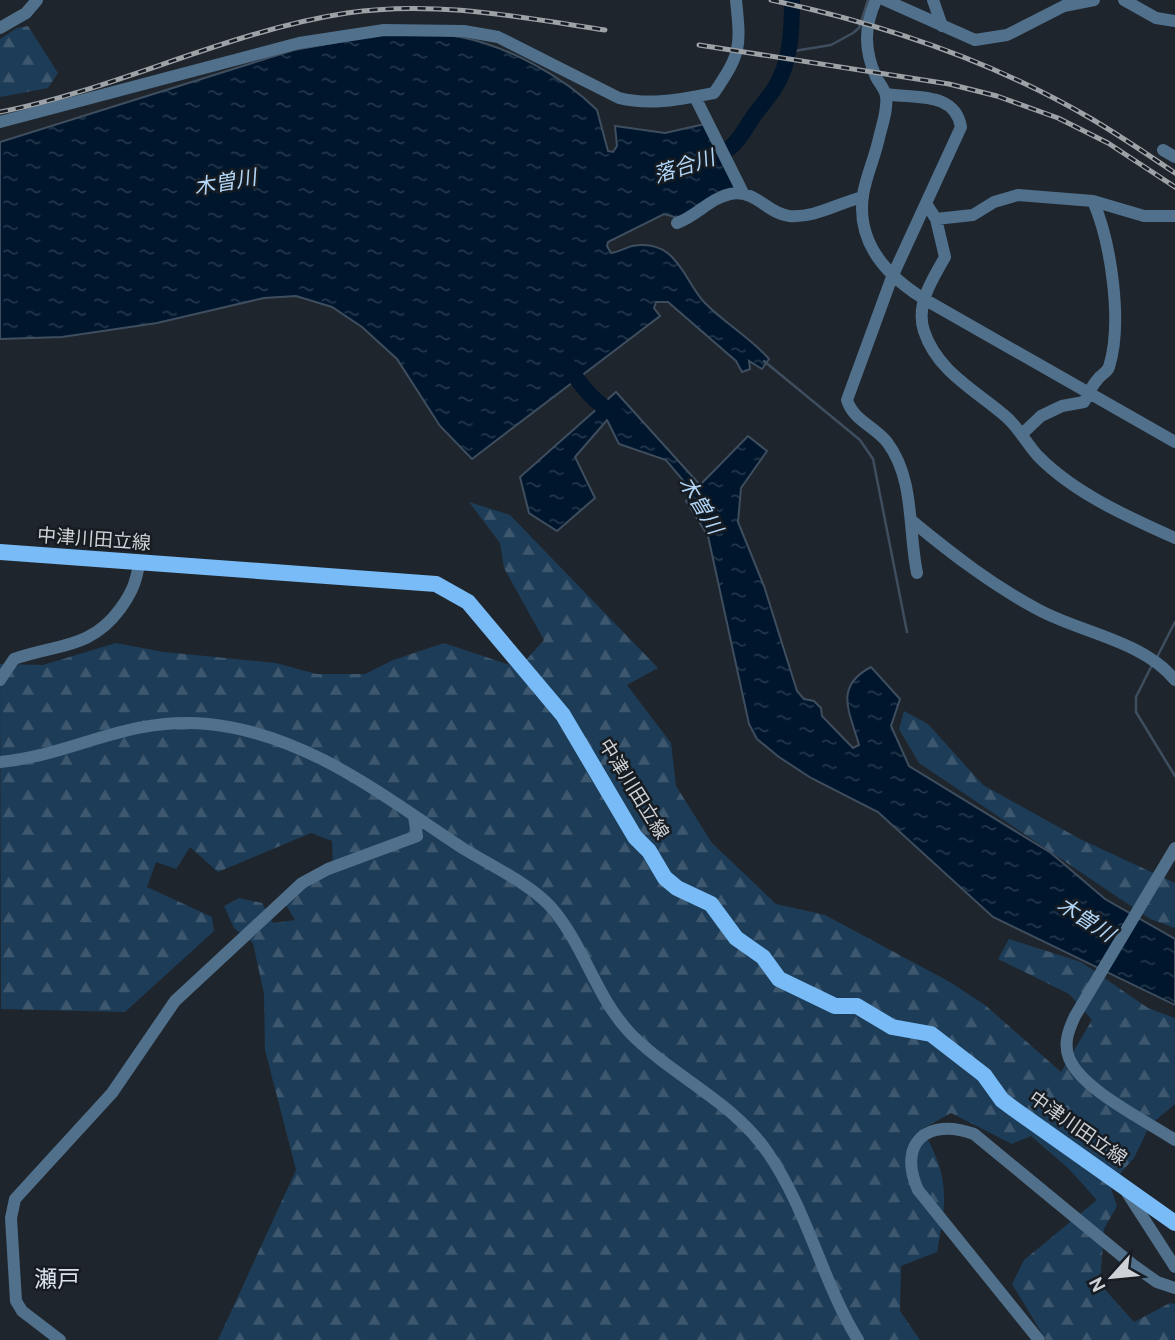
<svg xmlns="http://www.w3.org/2000/svg" width="1175" height="1340" font-family="Cabin,'Noto Sans JP',sans-serif">
<style>
.forest{fill:url(#forest-firs)}
.water{fill:url(#water-ripples);stroke:#3e4e5f;stroke-width:2}
.lines{fill:none;stroke-linecap:round;stroke-linejoin:round}
.stream{stroke:#3e4e5f;stroke-width:2.5}
.river{stroke:#00162c;stroke-width:16}
.minor{stroke:#50708c;stroke-width:12}
.major{stroke:#78bbf6;stroke-width:16}
.rail-casing{stroke:#9da2a7;stroke-width:5}
.rail{stroke:#161c22;stroke-width:2.5;stroke-dasharray:8;stroke-linecap:butt}
.labels{text-anchor:middle;dominant-baseline:central;stroke-width:5;stroke-linejoin:round;paint-order:stroke}
.street-label{font-size:19px;fill:#ced2d7;stroke:#161c22}
.water-label{font-size:21px;font-style:italic;fill:#b2d6f7;stroke:#161c22}
.quarter-label{font-size:23px;fill:#d9e2eb;stroke:#161c22}
</style>
<defs>
<pattern id="forest-firs" width="22" height="20" patternUnits="userSpaceOnUse" patternTransform="scale(1.75)"><rect width="22" height="20" fill="#1d3c57"/><path d="M5 1l3.5 6h-7zM16 11l3.5 6h-7z" fill="#3d576e"/></pattern>
<pattern id="water-ripples" width="26" height="14" patternUnits="userSpaceOnUse" patternTransform="scale(1.75)"><rect width="26" height="14" fill="#00162c"/><path d="M2 4q2-2 4 0t4 0M15 11q2-2 4 0t4 0" fill="none" stroke="#24374a"/></pattern>
</defs>
<rect width="100%" height="100%" fill="#1f252c"/>
<path class="forest" d="M28 26 58 73 48 88 0 97V39L17 28Z
M469 502 510 515 658 668 627 685 671 743 676 786 712 843 776 904 825 915 950 982 985 1005 1061 1072 1092 1020 1069 994 998 959 1009 939 1081 962 1148 1008 1175 1018V1104L1150 1125 1134 1158 1110 1185 1117 1206 1104 1229 1100 1284 1134 1322 1170 1303 1175 1304V1340H1046L1012 1284 1024 1260 1097 1200 1068 1168 1031 1136 1012 1144 951 1113 922 1129C950 1178 947 1197 937 1252L901 1266 900 1311 920 1340H218L296 1170 265 1050 264 994 253 943 234 928 224 906 239 898 262 903 273 923 295 920 286 905 305 886 333 872 332 841 311 833 218 872 190 847 176 869 156 862 147 887 212 917 214 931 125 1012 1 1009 0 664 43 665 116 643 164 652 276 663 316 674H365L393 660 444 643 519 668 544 640 504 568 500 543Z
M904 711 928 724 983 785 1080 839 1175 883V928L1150 919 919 763 899 729Z"/>
<path class="water" d="M378 35C404 35 434 32 460 37 507 46 563 76 597 110L608 151 613 152 617 146 615 126 665 133 705 124 738 189 678 218 664 214 608 242 607 246 611 253C619 252 625 248 632 246 677 238 683 279 704 302 724 323 750 337 769 359L762 369 749 361 750 369 742 372 736 361 668 302H656L654 308 660 316 472 459 440 426 397 359 362 327 332 307 296 296 264 298 157 323 62 337 0 339V142L294 50Z
M616 392 700 485 748 436 767 451 741 488 738 522 764 586 797 691 804 699 814 701 821 708 822 716 853 748 859 745C850 712 833 687 871 667L900 699 891 726 909 766 1051 853 1105 899 1175 939V1005L993 917 878 812 811 778 779 757 757 739 749 724 708 536 686 501 692 491 666 460 619 444 607 420 575 457 595 498 557 531 529 513 520 477Z"/>
<g class="lines">
<path class="stream" d="M788 52 831 45 853 33 859 28 868 0
M764 361 860 440 873 459 907 632
M1156 659 1175 622
M1152 665 1136 697V712L1175 776"/>
<path class="river" d="M710 159C732 151 740 138 751 120 758 109 767 100 774 89 791 64 792 29 792 0
M566 363C581 386 594 403 618 416"/>
<path class="minor" d="M876 0C864 27 864 50 876 77 879 83 885 89 886 96 888 109 882 125 879 138 875 157 866 176 863 195 856 243 887 276 924 299L1175 442
M885 0 975 40 1007 35 1064 6 1094 0
M933 0 942 26
M1124 0 1156 18 1175 21
M0 28 26 13 37 0
M886 94C915 99 955 91 961 127L892 277 847 400C853 420 874 426 887 442 915 479 908 530 917 573
M695 97 743 193
M0 122 299 43 384 30 464 31 498 37 619 98C651 106 682 99 714 93 741 53 741 48 736 0
M1163 150 1175 157
M927 205 936 219 945 257C933 279 915 304 924 331 937 371 975 390 1004 415 1018 426 1026 443 1038 456 1074 493 1128 517 1175 538
M936 219 973 215 994 202 1018 195 1093 201 1144 216H1175
M677 223C697 216 710 198 730 194 756 189 766 213 789 216 816 218 838 203 863 197
M1022 434 1041 416 1062 406 1084 402C1088 395 1092 385 1098 379 1101 374 1107 373 1109 367 1123 323 1111 242 1093 201
M912 521C952 554 992 585 1039 610 1082 633 1143 641 1175 680
M0 680 14 659C57 644 91 649 120 609 131 594 136 583 139 564
M0 762C74 755 127 716 208 724 307 734 383 796 464 849 490 865 530 884 550 906 584 944 595 996 630 1033 673 1077 733 1101 768 1153 808 1211 822 1281 858 1340
M1175 848 1075 1016C1069 1029 1063 1043 1069 1058 1082 1090 1145 1120 1175 1140
M1126 1191 1175 1267
M60 1340 22 1311 16 1301 11 1218 15 1199 112 1093 175 1001 302 883 328 869 417 836 414 816
M1039 1340 918 1190C897 1143 927 1117 974 1134L1133 1265 1157 1282 1175 1288"/>
<path class="major" d="M0 552 436 584 468 602 563 715 635 837 649 851 665 878 677 888 711 904 736 938 763 957 779 979 835 1006H857L892 1027 931 1034 984 1075 1002 1100 1014 1109 1175 1223"/>
<g class="rail-casing">
<path id="rail" d="M771 0C882 24 991 60 1090 118 1119 135 1147 154 1175 173
M699 45 949 84 997 96 1058 118 1108 143 1175 187
M0 112C118 89 228 31 347 13 434 0 519 17 605 30"/>
</g>
<use href="#rail" class="rail"/>
</g>
<g class="labels">
<g class="street-label">
<text transform="translate(94 539) rotate(4)">中津川田立線</text>
<text transform="translate(634 789) rotate(58)">中津川田立線</text>
<text transform="translate(1078 1128) rotate(35)">中津川田立線</text>
</g>
<g class="water-label">
<text transform="translate(684 166) rotate(-18)">落合川</text>
<text transform="translate(225 182) rotate(-10)">木曽川</text>
<text transform="translate(701 505) rotate(59)">木曽川</text>
<text transform="translate(1086 919) rotate(33)">木曽川</text>
</g>
<g class="quarter-label">
<text x="57" y="1279">瀬戸</text>
</g>
</g>
<g transform="translate(1112 1277) rotate(243)" stroke="#161c22" stroke-width="5" paint-order="stroke">
<path d="M0-5L12 26L0 18L-12 26Z" fill="#ced2d7"/>
<text y="-10" font-size="19" font-weight="bold" text-anchor="middle" fill="#ced2d7">N</text>
</g>
</svg>
